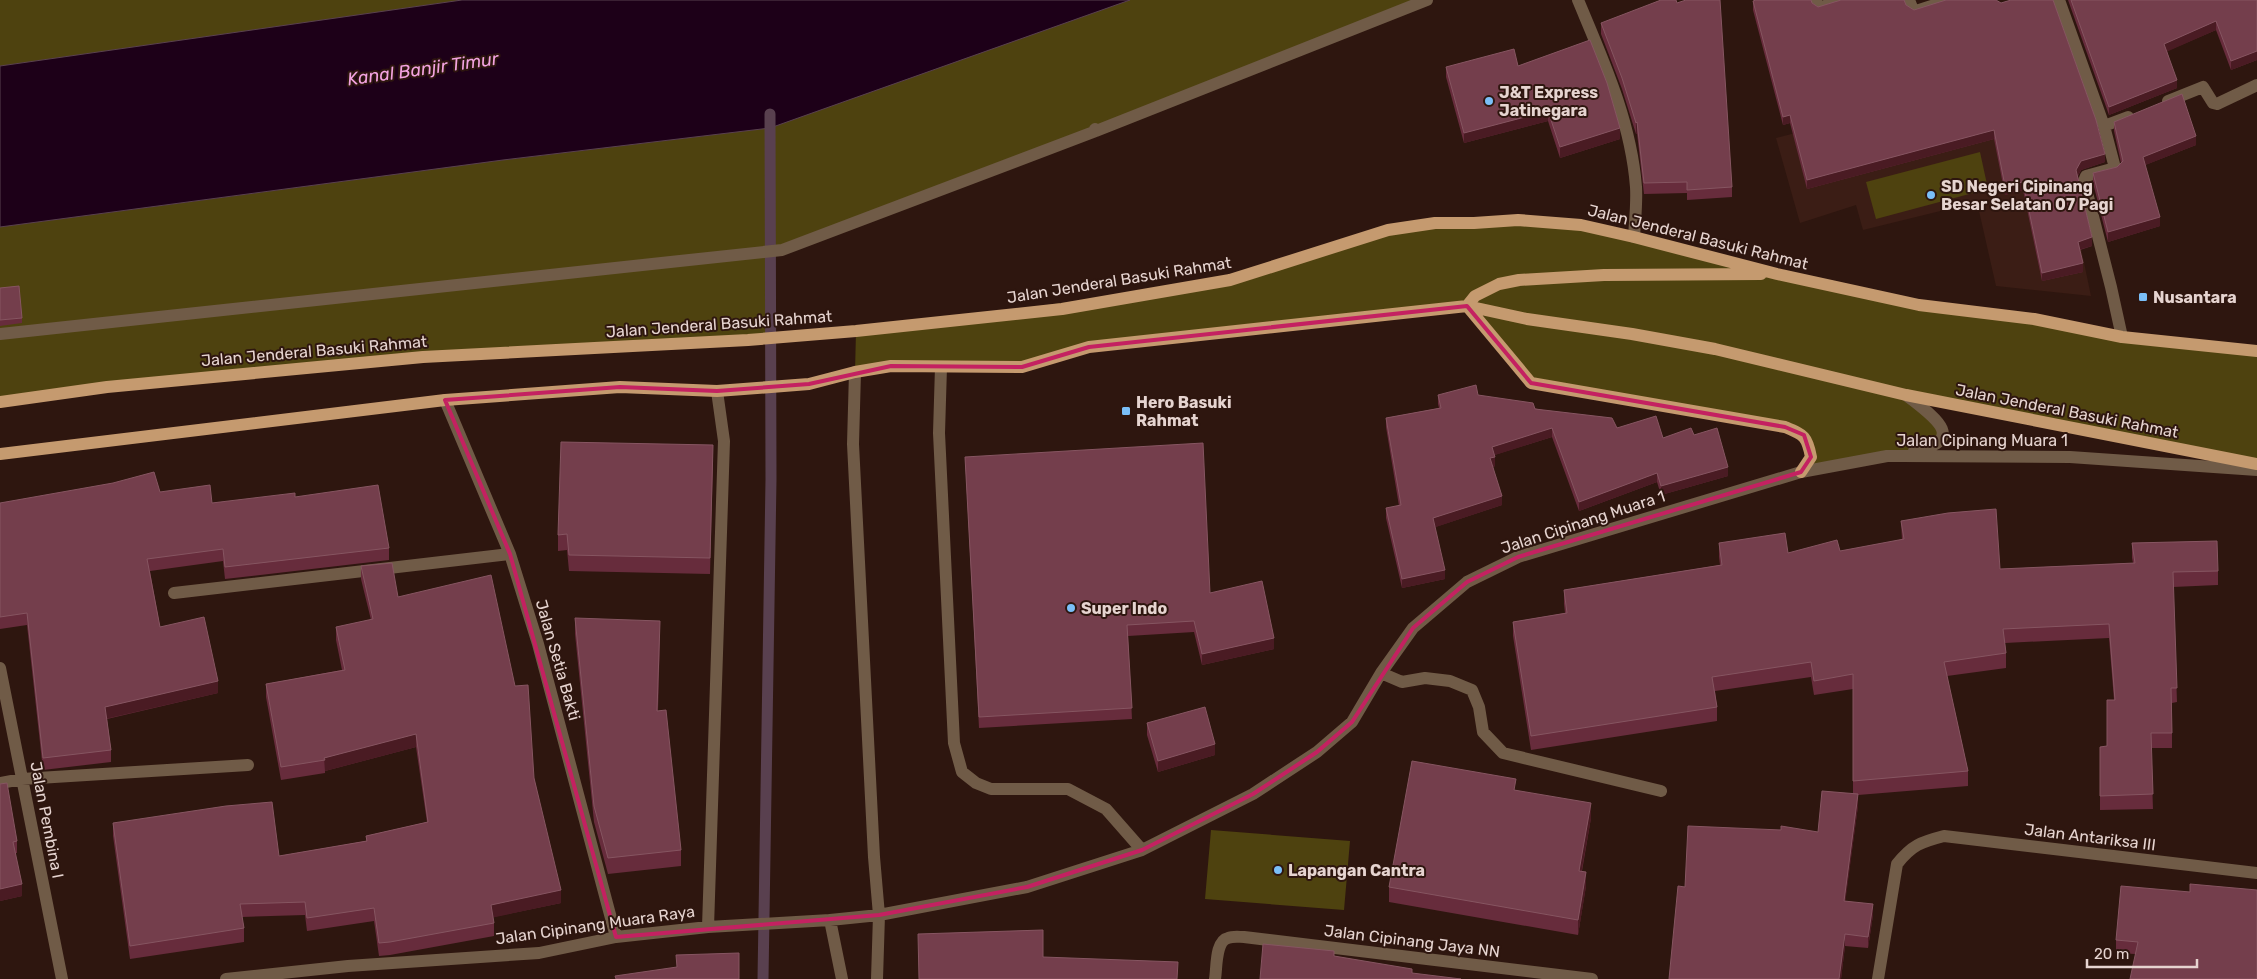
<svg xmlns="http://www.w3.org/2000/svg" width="2257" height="979" font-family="Rubik,sans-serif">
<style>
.built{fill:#3b1d15}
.green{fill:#4e420f}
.water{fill:#1d0018;stroke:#59404f}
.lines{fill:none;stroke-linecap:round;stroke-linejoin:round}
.stream{stroke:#59404f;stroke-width:11}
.minor{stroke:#705b47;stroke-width:12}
.major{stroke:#c59a6f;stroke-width:12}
.wall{fill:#672c3c}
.shaded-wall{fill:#4a1b23}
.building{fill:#743e4c;stroke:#865561}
.marked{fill:none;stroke:#c42161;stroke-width:4;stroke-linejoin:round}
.poi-dot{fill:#7abff8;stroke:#2e160f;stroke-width:2}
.labels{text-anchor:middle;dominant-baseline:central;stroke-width:4;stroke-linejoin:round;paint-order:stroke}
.poi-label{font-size:16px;font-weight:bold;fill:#e6d4d0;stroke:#2e160f;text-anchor:start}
.street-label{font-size:16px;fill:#e6d4d0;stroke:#2e160f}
.water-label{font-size:18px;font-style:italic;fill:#f3a3e0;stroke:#2e160f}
</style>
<rect width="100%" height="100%" fill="#2e160f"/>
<path class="built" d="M1982 85 2067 181 2091 296 1996 286 1977 202 1863 230 1856 205 1800 223 1776 138Z"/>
<path class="green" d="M0 0H1427L782 250 0 334Z
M1980 152 1988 189 1876 219 1866 182Z
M1552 222 1919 305 2257 350V464L1908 396 1942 428 1930 447 1801 472 1811 457 1804 435 1531 383 1467 306 1089 347 1022 367 855 372 856 331 1230 280 1388 230Z
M770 255V337L423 357 0 402V335Z
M1211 830 1350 841 1344 910 1205 899Z"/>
<path class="water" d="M462 0H1130L770 128 503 160 0 227V66Z"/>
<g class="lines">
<path class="stream" d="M763 979 771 479 770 114"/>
<path class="minor" d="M1578 0C1603 60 1631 121 1636 187 1637 203 1635 220 1634 237
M1815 0 1819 8 1842 0
M1909 0 1913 10 1916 11 1950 0
M2059 0 2104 126 2128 117
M2168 101 2203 87 2213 103 2217 104 2257 85
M2104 126 2115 168 2086 176 2084 181 2111 287 2122 337
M1096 131 1427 0
M0 334 782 250 1096 131 1095 129
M941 367 939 433 954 743 962 772 976 783 991 789H1068L1106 809 1142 850
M855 372 853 444 874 857 879 915 877 979
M1906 395C1930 414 1971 440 1914 451
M445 400 510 554 538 644 616 937
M174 593 510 554
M0 668 62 979
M1381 673 1402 682 1425 678 1450 681 1472 690 1479 707 1483 732 1503 753 1661 791
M0 783 22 779 248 765
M830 920 842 979
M708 927 724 441 717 391
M226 979 348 966 539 953 616 937 708 927 830 920 879 915 1027 887 1142 850 1253 794 1317 752 1352 722 1381 673 1413 628 1467 582 1518 557 1801 472 1887 456H1902L2070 457 2257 470
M1215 979C1217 968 1215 941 1228 938 1233 936 1239 937 1244 937L1592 979
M1878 979 1897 864C1912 845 1921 842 1944 836L2257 873"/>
<path class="major" d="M1467 306 1531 383 1785 427C1804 435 1807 436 1811 457L1801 472
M1467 306 1475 296 1499 284 1519 280 1604 275 1761 274
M0 402 107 387 423 357 748 340 856 331 1062 309 1230 280 1388 230 1435 223H1474L1518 220 1581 225 1634 237 1777 274 1919 305 2034 319 2122 337 2257 351
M0 454 445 400 620 387 717 391 757 388 809 384 855 372 891 366 1022 367 1089 347 1467 306 1527 319 1632 334 1715 349 1906 395 2257 464"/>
</g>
<path class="wall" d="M2068 0H2257V60L2231 70 2216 30 2167 51 2177 88 2109 115Z
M1753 1 1812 3 1818 7 1906 5 2105 162 2081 170 2078 176 2092 246 2080 250 2083 272 2042 281 2023 190 2005 195 1994 139 1807 189 1790 123 1783 125 1753 10Z
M1601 23 1732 187V197L1687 200V193L1644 194 1637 133 1636 134 1622 89 1601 34Z
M1518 66 1620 139 1560 158 1548 121 1464 143 1446 77V67Z
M2114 122 2196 145 2145 165 2160 226 2108 242 2093 183V173L2117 167 2121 163 2114 131Z
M0 288 22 318V323L0 326Z
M1438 395H1478L1663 438 1694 435 1728 476 1661 495 1657 482 1579 511 1552 437 1494 455 1495 466 1493 467 1502 505 1435 527 1445 579 1402 588 1386 518V508L1399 506 1386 427V418L1439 408 1438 404Z
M965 457 1210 593 1274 649 1202 665 1194 632 1128 636 1132 719 979 728Z
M713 461 710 574 569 571 567 550 558 551V535Z
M160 492 212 503 295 497 389 548V560L225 579 223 561 150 571 160 627 218 693 107 719 111 750V762L43 770 27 625 0 629V503Z
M1901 521 2000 569 2133 563 2132 558V543L2218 571V585L2173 587 2177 702 2172 703V748H2151L2153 809 2100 810V747L2107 746 2114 700 2109 638 2005 643 2006 653V668L1947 676 1968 771V786L1858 795V806L1845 901 1873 915 1868 948 1845 946 1841 979H1669L1685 887 1818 832 1853 794V689L1814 695 1811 677 1715 691 1717 707V721L1531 750 1513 636V622L1565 613 1564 604V590L1720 565 1719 557V543L1788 553 1840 551 1902 540Z
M361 566 398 597 534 778 561 903 493 917 494 923V936L390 955 379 956 374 921 307 931 305 915 242 917 244 928V942L130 959 113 836V823L279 856 366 841V836L427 822 416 747 325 771V773L281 780 266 697V684L342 670 336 640V627L371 620 361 579Z
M575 618 660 637 658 711 681 850V866L608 874 594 822 575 634Z
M1147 723 1215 755 1158 772 1147 735Z
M0 784 17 841V853H15L22 896 0 901Z
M1516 790 1591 818 1582 871 1586 886 1578 935 1389 902V887Z
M2257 890 2135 954 2116 953V940L2190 892Z"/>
<path class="shaded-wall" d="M2216 21V30L2164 53V44Z
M2257 51V60L2231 70V61Z
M2177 80V88L2109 115V107Z
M1548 111V121L1464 143V133Z
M1790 115V123L1783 125V117Z
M1637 122V133L1636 134V123Z
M1620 128V139L1560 158V147Z
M1994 130V139L1807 189V180Z
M2196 136V145L2143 166V157Z
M2105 154V162L2081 170 2076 179V170L2081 161Z
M2023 182V190L2005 195V186Z
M2160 217V226L2108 242V232Z
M2092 237V246L2078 250V242Z
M2083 263V272L2042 281V273Z
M1552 428V437L1492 456V447Z
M1495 457V466L1490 468V458Z
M1728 467V476L1661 495V486Z
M1657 473V482L1579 511V502Z
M1502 496V505L1433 528V518Z
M1445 570V579L1402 588V579Z
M660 621V637L657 727V711Z
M1274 638V649L1202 665V654Z
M218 681V693L105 719V707Z
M416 734V747L325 771 324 758Z
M1215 744V755L1158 772V761Z
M1858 794V806L1844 912V901Z
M1591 803V818L1579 885V871Z
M1586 872V886L1578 935V920Z
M22 884V896L0 901V889Z
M561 890V903L491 918V905Z
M1873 904V915L1868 948V937Z
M1845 934V946L1841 979H1839Z"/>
<path class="building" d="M1661 0H1676L1677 3 1686 0H1720L1732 187 1687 190V182L1644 183 1637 122 1636 123 1622 78 1601 23Z
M1756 0H1811L1812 3 1818 7 1841 0H1904L1906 5 1914 10 1946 0H1996L2001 3 2011 0H2053L2096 120 2105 154 2081 161 2076 170 2092 237 2078 242 2083 263 2042 273 2023 182 2005 186 1994 130 1807 180 1790 115 1783 117 1753 1Z
M2071 0H2257V51L2231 61 2216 21 2164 44 2177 80 2109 107Z
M1590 40 1607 83 1620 128 1560 147 1548 111 1464 133 1446 67 1514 49 1518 66Z
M2182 94 2196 136 2143 157 2160 217 2108 232 2093 173 2117 167 2123 161 2114 122Z
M19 286 22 318 0 320V288Z
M1476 385 1478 395 1533 403 1535 409 1612 418 1617 428 1656 416 1663 438 1691 428 1694 435 1717 428 1728 467 1661 486 1657 473 1579 502 1552 428 1492 447 1495 457 1490 458 1502 496 1433 518 1445 570 1402 579 1386 508 1401 505 1386 418 1441 408 1438 395Z
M561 442 713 445 710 558 569 555 567 534 558 535Z
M1203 443 1210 593 1262 581 1274 638 1202 654 1194 621 1127 625 1132 708 979 717 965 457Z
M154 472 160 492 210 485 212 503 295 493V497L378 485 389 548 225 567 223 549 147 559 160 627 204 617 218 681 105 707 111 750 43 758 27 613 0 617V503L113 483Z
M1996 509 2000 569 2135 563 2132 543 2217 541 2218 571 2173 572 2177 688H2171L2172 733H2151L2153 794 2100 796V747L2107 746V700H2115L2109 624 2003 629 2006 653 1944 662 1968 771 1853 781V674L1814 681 1811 662 1712 677 1717 707 1531 736 1513 622 1567 613 1564 590 1722 565 1719 543 1785 533 1788 553 1837 540 1840 551 1904 539 1901 521 1948 513Z
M392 563 398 597 491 575 515 686 528 685 534 778 561 890 491 905 494 923 390 942 379 943 374 908 307 918 305 902 240 904 244 928 130 946 113 823 226 806 272 802 279 856 367 841 366 836 428 822 416 734 324 758 325 760 281 767 266 684 345 670 336 627 373 619 361 566Z
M575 618 660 621 657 711 666 710 681 850 608 858 594 806Z
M1205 707 1215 744 1158 761 1147 723Z
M1412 761 1516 779 1514 790 1591 803 1579 871 1586 872 1578 920 1389 887Z
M7 783 17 841 13 842 22 884 0 889V784Z
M1822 791 1858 794 1844 901 1873 904 1868 937 1845 934 1839 979H1669L1678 886 1685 887 1688 826 1781 830V826L1818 832Z
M2190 884 2257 890V979H2130L2138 942 2116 940 2121 886 2190 892Z
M1043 930V957L1178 962 1177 979H919L918 934Z
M1263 944 1334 951V956L1412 969V973L1461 979H1260Z
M739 953V979H616L615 976 677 967 676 955Z"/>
<path class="marked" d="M1467 306 1531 383 1785 427 1804 435 1811 457 1801 472 1518 557 1467 582 1413 628 1352 722 1317 752 1253 794 1142 850 1027 887 879 915 616 937 510 554 445 400 620 387 717 391 809 384 891 366 1022 367 1089 347Z"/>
<g class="poi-dot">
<circle cx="1489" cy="101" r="5"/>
<circle cx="1931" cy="195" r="5"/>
<rect x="2138" y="292" width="10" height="10" rx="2.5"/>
<rect x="1121" y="406" width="10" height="10" rx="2.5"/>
<circle cx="1071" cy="608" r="5"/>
<circle cx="1278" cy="870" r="5"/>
</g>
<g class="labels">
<g class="poi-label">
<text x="1499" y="92">J&amp;T Express<tspan x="1499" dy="18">Jatinegara</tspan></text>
<text x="1941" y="186">SD Negeri Cipinang<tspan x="1941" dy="18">Besar Selatan 07 Pagi</tspan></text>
<text x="2153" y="297">Nusantara</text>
<text x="1136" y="402">Hero Basuki<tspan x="1136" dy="18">Rahmat</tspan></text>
<text x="1081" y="608">Super Indo</text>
<text x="1288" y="870">Lapangan Cantra</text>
</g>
<g class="street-label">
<text transform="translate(1698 237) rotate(14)">Jalan Jenderal Basuki Rahmat</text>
<text transform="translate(1119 280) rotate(-9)">Jalan Jenderal Basuki Rahmat</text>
<text transform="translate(719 324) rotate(-4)">Jalan Jenderal Basuki Rahmat</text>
<text transform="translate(314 351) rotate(-5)">Jalan Jenderal Basuki Rahmat</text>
<text transform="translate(2067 411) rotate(11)">Jalan Jenderal Basuki Rahmat</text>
<text x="1982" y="440">Jalan Cipinang Muara 1</text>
<text transform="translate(1583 522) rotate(-18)">Jalan Cipinang Muara 1</text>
<text transform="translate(558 660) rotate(74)">Jalan Setia Bakti</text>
<text transform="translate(47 820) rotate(79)">Jalan Pembina I</text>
<text transform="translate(2090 837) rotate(7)">Jalan Antariksa III</text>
<text transform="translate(595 925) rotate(-8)">Jalan Cipinang Muara Raya</text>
<text transform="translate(1412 941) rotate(7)">Jalan Cipinang Jaya NN</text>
</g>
<g class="water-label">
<text transform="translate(423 69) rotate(-8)">Kanal Banjir Timur</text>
</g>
</g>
<path d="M2087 959v8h110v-8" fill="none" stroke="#e6d4d0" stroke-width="2.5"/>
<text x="2094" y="959" font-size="15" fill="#e6d4d0" stroke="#2e160f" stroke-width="4" paint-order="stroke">20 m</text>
</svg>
